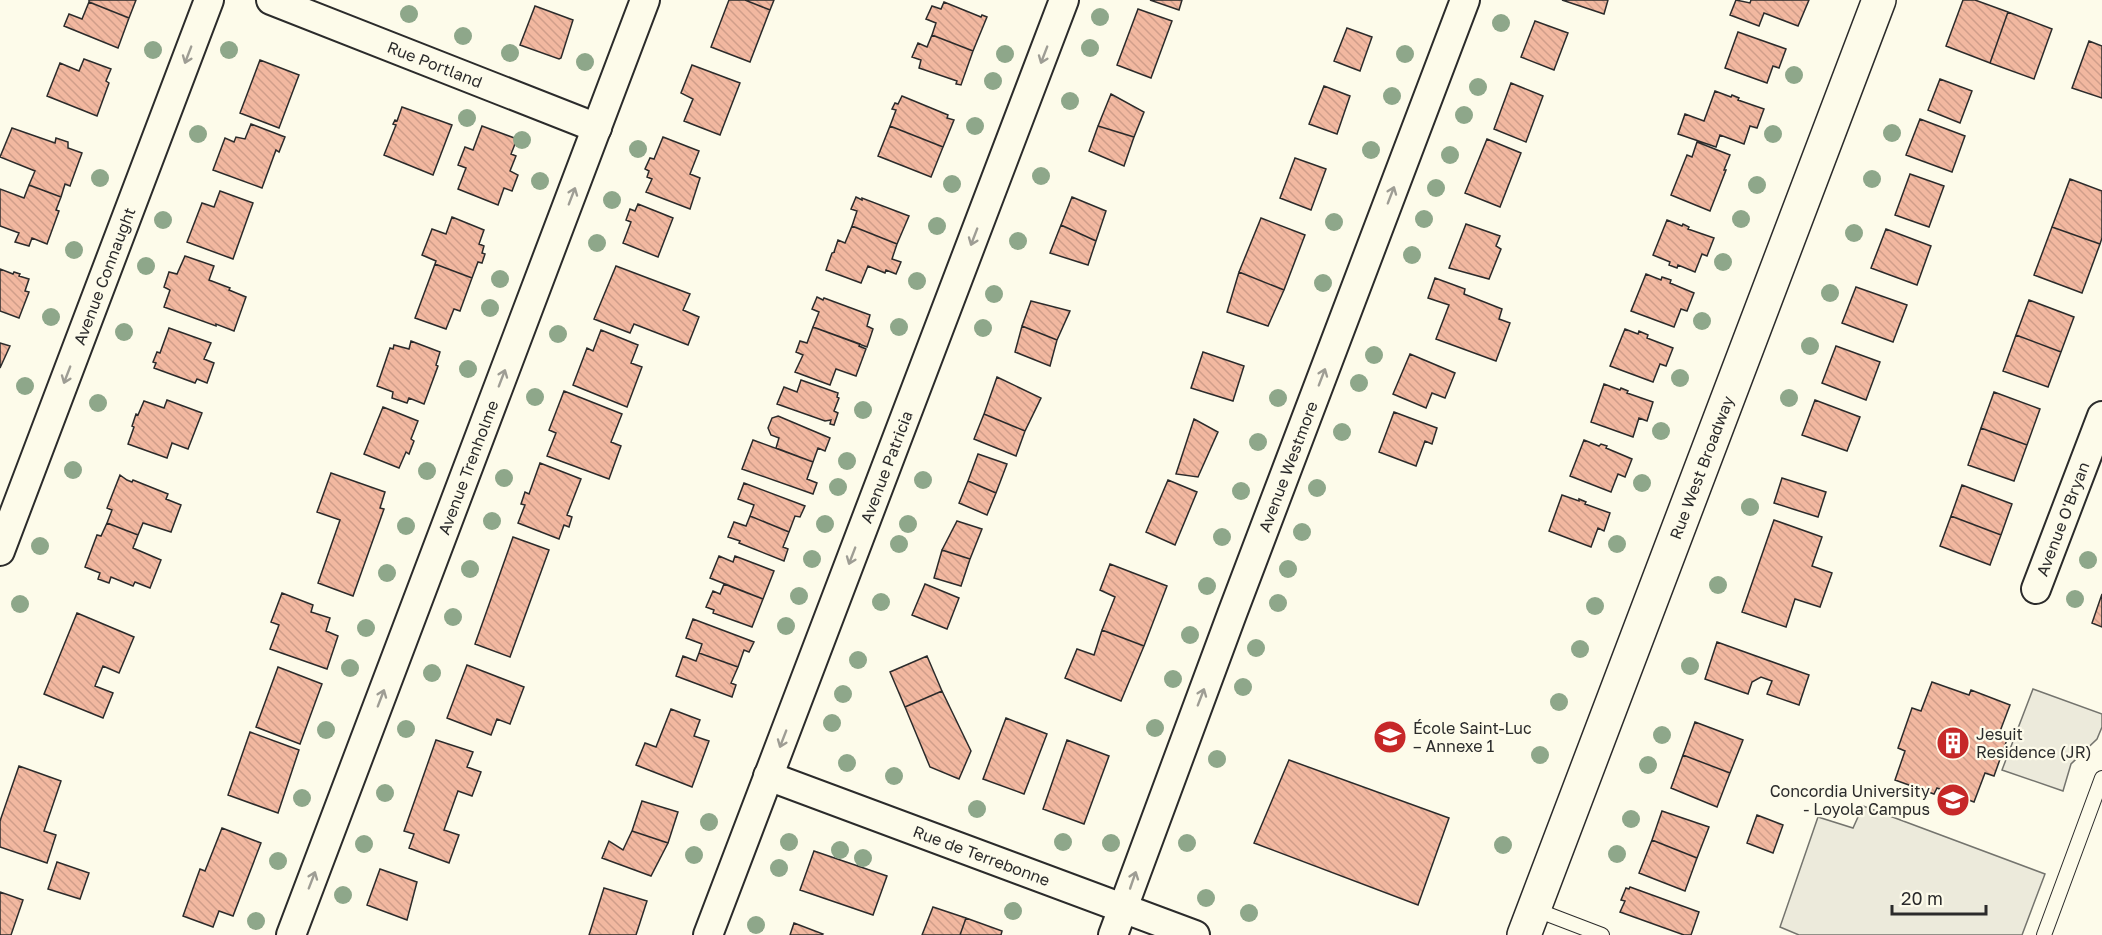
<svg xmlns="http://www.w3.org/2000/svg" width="2102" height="935" font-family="'Golos Text',sans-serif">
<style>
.parking{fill:#eceadb;stroke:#74746e;stroke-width:1.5}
.building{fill:url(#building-back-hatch);stroke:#2b2b2b;stroke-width:1.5}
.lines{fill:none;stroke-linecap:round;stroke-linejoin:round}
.lane-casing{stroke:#2b2b2b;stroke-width:16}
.street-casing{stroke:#2b2b2b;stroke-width:32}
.secondary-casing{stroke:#2b2b2b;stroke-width:36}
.lane{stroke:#fdfbea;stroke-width:14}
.street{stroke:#fdfbea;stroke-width:28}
.secondary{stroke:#fdfbea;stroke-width:33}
.tree{fill:#8ea78a}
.oneway{stroke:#9e9d94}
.labels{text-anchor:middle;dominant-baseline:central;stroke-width:4.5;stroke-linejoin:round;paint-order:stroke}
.street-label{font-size:16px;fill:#2b2b2b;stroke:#fdfbea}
.poi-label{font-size:16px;fill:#2b2b2b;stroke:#fdfbea;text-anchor:start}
</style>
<defs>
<pattern id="building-back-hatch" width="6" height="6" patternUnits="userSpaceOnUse" patternTransform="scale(1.5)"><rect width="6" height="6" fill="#f2b8a0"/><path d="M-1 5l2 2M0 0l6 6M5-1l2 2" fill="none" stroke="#d09e8a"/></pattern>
</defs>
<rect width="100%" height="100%" fill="#fdfbea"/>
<path class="parking" d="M2033 689 2102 714V727L2097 739 2071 764 2063 791 2002 770Z
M1863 806 2045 874 2022 935H1799L1780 927 1818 817 1853 828Z"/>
<path class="building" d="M89 0H136L129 18 89 2Z
M729 0H745L770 10 750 62 711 47Z
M745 0H774L770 10Z
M1150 0H1182L1179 10Z
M1562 0H1608L1604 14Z
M1736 0 1750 3 1751 0H1809L1798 26 1764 13 1759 26 1730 15Z
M1963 0H1975L2008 12 1990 63 1946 46Z
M89 2 129 18 118 48 64 26 69 14 82 19Z
M944 2 981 17 982 15 987 17 973 51 932 35 936 23 926 19 932 6 941 9Z
M535 6 573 20 561 58 559 59 520 45Z
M1138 9 1172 21 1151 78 1117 65Z
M2008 12 2052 29 2034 79 1990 63Z
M1535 21 1568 33 1554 70 1521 57Z
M1347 28 1372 37 1360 71 1334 61Z
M1738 32 1786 49 1779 68 1773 66 1767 83 1725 68Z
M932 35 973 51 961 85 956 84 957 81 919 68 921 60 912 57 918 43 927 47Z
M2089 41 2102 46V98L2072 88Z
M84 59 111 69 106 81 109 83 97 116 47 96 60 63 79 71Z
M260 60 299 75 279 128 240 113Z
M692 65 740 83 720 135 684 121 693 99 681 93Z
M1940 79 1972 91 1960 123 1928 110Z
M1511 83 1543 96 1526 142 1494 129Z
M1324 86 1350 96 1337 134 1309 124Z
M1715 91 1731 97 1732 95 1739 98 1738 100 1764 109 1757 128 1750 126 1744 144 1720 135 1716 147 1678 134 1685 114 1704 121Z
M1111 94 1144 112 1134 137 1098 126Z
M902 96 948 115 947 118 954 120 943 147 890 126 896 110 892 109 895 103 898 104Z
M402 107 452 125 433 175 384 155 396 125 393 124 395 120 397 121Z
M1920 119 1965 136 1952 172 1906 155Z
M251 124 285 137 279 152 276 150 262 188 213 170 225 138 234 142 236 137 245 139Z
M482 126 517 139 511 154 516 156 510 171 518 175 512 191 504 188 498 205 458 189 466 168 458 165 465 147 473 150Z
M890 126 943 147 931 177 878 156Z
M1098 126 1134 137 1124 166 1089 151Z
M12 128 55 143 56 138 68 142V148L82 153 70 186 65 184 61 197 29 185 35 171 0 157Z
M663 137 699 151 690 174 700 178 690 209 646 192 652 179 647 177 649 171 645 169 650 158 654 159Z
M1487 139 1521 153 1500 207 1465 193Z
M1697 142 1730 155 1724 170H1726L1710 211 1671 195 1687 155 1692 157Z
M1295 158 1326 169 1311 210 1280 198Z
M1910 174 1944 186 1929 227 1895 215Z
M2070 179 2102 191V238L2100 244 2052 227Z
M29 185 61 197 56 210 59 211 47 244 32 238 29 246 15 242 19 233 0 226V189L24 198Z
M220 191 253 203 233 259 187 242 202 203 214 207Z
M856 197 862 200V198L909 216 897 244 852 226 857 211 851 209Z
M1072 197 1106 211 1096 241 1061 225Z
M638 204 673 218 658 257 623 243 631 222 626 220 630 209 635 211Z
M452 217 484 230 479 244 484 246 482 253 485 254 482 263 478 262 472 278 435 264 436 261 422 255 432 229 446 234Z
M1261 218 1305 235 1284 290 1239 272Z
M1667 220 1682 226 1683 224 1689 227 1688 229 1714 238 1707 256 1702 254 1695 272 1678 265 1677 268 1669 265 1670 262 1653 255Z
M1466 224 1500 236 1496 246 1501 249 1489 279 1449 268Z
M1061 225 1096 241 1088 265 1050 253Z
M852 226 897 244 892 259 901 262 896 274 886 270 885 273 868 266 861 283 826 270 832 253 835 252H834L838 240 845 243Z
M2052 227 2100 244 2082 293 2034 275Z
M1886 229 1931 246 1917 285 1871 268Z
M185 256 214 266 209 280 230 288 229 290 246 297 234 331 216 324V326L164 307 170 290 164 287 169 272 177 274Z
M435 264 472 278 460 311 454 309 446 329 415 318Z
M616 266 690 294 683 310 699 317 688 345 634 324 630 333 594 319Z
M0 269 13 274 14 272 20 274 19 276 29 279 25 291 29 292 19 318 0 311Z
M1239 272 1284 290 1268 326 1227 312Z
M1646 274 1661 280 1662 277 1671 280 1670 283 1694 293 1687 311 1681 309 1674 327 1631 311Z
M1435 278 1465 289 1464 294 1502 309 1499 319 1510 323 1496 361 1436 339 1449 305 1428 298Z
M1856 287 1907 305 1893 342 1842 323Z
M817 297 823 300 824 298 870 315 867 326 873 329 867 347 813 327 819 312 812 309Z
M2029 300 2074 317 2061 352 2016 335Z
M1031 301 1070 311 1057 340 1022 326Z
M1022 326 1057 340 1050 366 1015 352Z
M813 327 860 344 859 346 866 349 856 376 836 369 830 385 795 372 803 355 796 352 800 341 807 343Z
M169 328 211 343 204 359 214 363 207 383 197 379 195 383 154 368 156 363 153 362 157 352 160 353Z
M1625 329 1638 334 1639 331 1648 335 1647 338 1673 348 1666 366 1660 364 1653 382 1610 366Z
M601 330 638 345 631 363 642 367 627 407 573 385 587 348 593 351Z
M2016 335 2061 352 2048 387 2003 371Z
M411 341 440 352 436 365 438 366 424 404 409 398 407 403 392 398 393 392 377 386 390 348 393 349 394 345 409 349Z
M0 343 10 346 0 368Z
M1836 346 1880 362 1866 400 1822 383Z
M1203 352 1244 366 1233 401 1191 388Z
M1410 354 1455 373 1445 398 1432 393 1426 408 1393 394Z
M997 377 1041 398 1025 431 984 414Z
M801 380 838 393 837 397 839 398 834 411 838 413 834 425 830 424 831 420 825 421 777 404 784 387 797 392Z
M1604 384 1620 390 1621 388 1628 391 1627 393 1653 402 1647 421 1639 418 1633 437 1591 422Z
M564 391 622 414 611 442 621 446 609 479 547 456 556 433 549 430Z
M1994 392 2040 409 2027 445 1981 428Z
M167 400 202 413 188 449 172 443 167 458 128 444 134 427 132 426 136 414 138 415 144 401 164 408Z
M1815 400 1860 417 1847 451 1802 435Z
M383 407 418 421 411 439 414 441 409 454 406 452 399 468 364 454Z
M1394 412 1437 428 1432 444 1425 441 1416 466 1379 452Z
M984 414 1025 431 1016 456 974 439Z
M778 416 830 438 825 451 818 448 813 462 776 448 779 438 771 435 768 428 772 418Z
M1194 419 1218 432 1198 477 1176 474Z
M1981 428 2027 445 2014 481 1968 465Z
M753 440 813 462 807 479 817 483 813 494 742 469Z
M1584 440 1599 446 1601 444 1607 446 1606 448 1632 459 1625 477 1618 474 1611 492 1570 476Z
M978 454 1007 464 996 493 968 481Z
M540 463 581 479 567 515 572 517 569 527 564 525 559 539 518 523 525 505 521 504 525 492 529 494Z
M331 473 385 492 380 508 384 509 353 596 318 583 340 520 317 512Z
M120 475 127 480 132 482 133 480 168 494 166 499 181 505 171 532 143 523 138 535 107 523 112 510 107 508Z
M1782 478 1826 492 1818 517 1774 503Z
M1168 480 1197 492 1175 545 1146 532Z
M968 481 996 493 987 515 959 503Z
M744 483 805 506 800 517 795 516 789 532 750 516 754 505 738 499Z
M1962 485 2012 504 2001 535 1951 516Z
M1562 495 1579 501V499L1586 502 1585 504 1610 513 1604 531 1598 528 1591 547 1549 531Z
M750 516 789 532 783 547 788 549 784 561 739 543 740 541 728 537 734 522 746 526Z
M1951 516 2001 535 1990 565 1940 546Z
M1774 520 1822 537 1812 566 1832 573 1820 607 1795 599 1786 627 1742 612Z
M957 521 982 529 970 559 942 550Z
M107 523 138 535 133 548 161 560 150 588 135 582 133 586 111 577 109 583 98 579 100 573 85 567 97 535 101 536Z
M513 537 549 550 510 657 475 644Z
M942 550 970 559 961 586 934 578Z
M719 556 733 562 735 556 774 571 763 599 710 578Z
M1110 564 1167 586 1144 646 1102 630 1115 597 1100 590Z
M724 584 763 599 752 627 713 613 714 610 706 607 713 591 720 594Z
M925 584 959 598 947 629 912 615Z
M282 593 313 605 311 612 330 618 326 631 338 636 327 669 270 649 279 625 271 622Z
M2102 594V627L2092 623Z
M77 613 134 637 119 673 103 666 95 686 113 693 103 718 44 694Z
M693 619 754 642 749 652 744 650 738 667 699 653 702 644 686 638Z
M1102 630 1144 646 1121 701 1065 678 1077 649 1094 655Z
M1717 642 1809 675 1799 705 1767 694 1772 681 1761 677 1752 682 1748 694 1705 679Z
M699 653 738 667 731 683 736 685 732 697 676 676 683 656 696 661Z
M927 656 942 691 905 707 890 672Z
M467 665 524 687 510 724 497 719 491 735 447 718Z
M278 667 322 684 300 744 256 727Z
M1932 682 1969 695 1971 690 2010 705 1999 734 2008 737 1994 776 1985 773 1974 802 1937 788 1934 794 1895 780 1905 751 1898 748 1912 708 1921 711Z
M942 691 971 751 959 779 930 767 905 707Z
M671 709 700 720 694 736 709 741 692 787 636 765 645 743 656 747Z
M1006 718 1047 734 1024 794 983 779Z
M1695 722 1743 740 1730 773 1683 755Z
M250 732 299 750 278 813 228 795Z
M436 740 473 752 467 767 481 772 472 796 458 791 444 830 459 835 449 863 409 848 414 834 404 831Z
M1067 740 1109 756 1084 824 1043 809Z
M1683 755 1730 773 1717 807 1671 788Z
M1289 760 1449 818 1418 905 1254 843Z
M19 766 61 781 44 831 56 835 47 863 0 847V821Z
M642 801 678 812 668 843 632 831Z
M1662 811 1709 827 1697 858 1652 840Z
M1757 815 1783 825 1773 853 1747 843Z
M222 828 261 843 233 916 219 911 213 927 183 916 200 869 205 871Z
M632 831 668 843 651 876 602 858 609 841 623 850Z
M1652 840 1697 858 1685 891 1639 873Z
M814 851 887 876 873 915 800 890Z
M57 862 89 873 80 899 48 889Z
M380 869 417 882 407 920 367 905Z
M1630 887 1699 912 1691 935H1684L1620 912 1625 901 1621 900 1626 888 1629 889Z
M604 888 647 901 636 935H589Z
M0 892 23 900 11 935H0Z
M933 907 966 918 960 935H922Z
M966 918 1002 931 1001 935H960Z
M794 923 823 934 822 935H790Z"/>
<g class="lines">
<g class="lane-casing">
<path id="lane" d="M1534 909 1602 935
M2044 935 2102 778"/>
</g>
<g class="street-casing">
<g id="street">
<path id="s1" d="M271 0 597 128"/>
<path id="s2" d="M0 551 209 0"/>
<path id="s3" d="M2036 589 2102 416"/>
<path id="s4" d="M768 776 1195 935"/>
<path id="s5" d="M291 935 645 0"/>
<path id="s6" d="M708 935 1064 0"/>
<path id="s7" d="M1113 935 1232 614 1465 0"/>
</g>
</g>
<g class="secondary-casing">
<g id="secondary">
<path id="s8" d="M1524 935 1879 0"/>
</g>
</g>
<use href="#lane" class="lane"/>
<use href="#street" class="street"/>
<use href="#secondary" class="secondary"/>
</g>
<g class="tree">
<circle cx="409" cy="14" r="9"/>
<circle cx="1100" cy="17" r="9"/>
<circle cx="1501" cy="23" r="9"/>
<circle cx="463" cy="36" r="9"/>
<circle cx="1090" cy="48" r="9"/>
<circle cx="153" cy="50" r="9"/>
<circle cx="229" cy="50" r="9"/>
<circle cx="510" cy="53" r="9"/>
<circle cx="1005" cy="54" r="9"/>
<circle cx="1405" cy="54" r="9"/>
<circle cx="585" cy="62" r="9"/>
<circle cx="1794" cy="75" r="9"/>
<circle cx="993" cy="81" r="9"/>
<circle cx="1478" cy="87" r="9"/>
<circle cx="1392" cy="96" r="9"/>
<circle cx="1070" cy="101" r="9"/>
<circle cx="1464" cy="115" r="9"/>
<circle cx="467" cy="118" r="9"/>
<circle cx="975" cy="126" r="9"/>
<circle cx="1892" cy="133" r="9"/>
<circle cx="198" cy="134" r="9"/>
<circle cx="1773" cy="134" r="9"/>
<circle cx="522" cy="140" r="9"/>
<circle cx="638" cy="149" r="9"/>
<circle cx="1371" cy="150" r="9"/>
<circle cx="1450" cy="155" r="9"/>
<circle cx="1041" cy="176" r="9"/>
<circle cx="100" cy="178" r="9"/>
<circle cx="1872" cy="179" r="9"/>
<circle cx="540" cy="181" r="9"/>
<circle cx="952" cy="184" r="9"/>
<circle cx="1757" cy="185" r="9"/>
<circle cx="1436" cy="188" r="9"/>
<circle cx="612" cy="200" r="9"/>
<circle cx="1424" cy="219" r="9"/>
<circle cx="1741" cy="219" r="9"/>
<circle cx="163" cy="220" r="9"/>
<circle cx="1334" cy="222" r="9"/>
<circle cx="937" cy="226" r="9"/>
<circle cx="1854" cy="233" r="9"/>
<circle cx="1018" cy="241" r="9"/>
<circle cx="597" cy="243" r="9"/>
<circle cx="74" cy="250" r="9"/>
<circle cx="1412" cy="255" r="9"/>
<circle cx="1723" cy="262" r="9"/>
<circle cx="146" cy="266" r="9"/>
<circle cx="500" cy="279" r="9"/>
<circle cx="917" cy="281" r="9"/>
<circle cx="1323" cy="283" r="9"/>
<circle cx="1830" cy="293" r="9"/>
<circle cx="994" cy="294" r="9"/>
<circle cx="490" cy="308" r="9"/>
<circle cx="51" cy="317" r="9"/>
<circle cx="1702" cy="321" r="9"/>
<circle cx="899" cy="327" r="9"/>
<circle cx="983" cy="328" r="9"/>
<circle cx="124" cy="332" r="9"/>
<circle cx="558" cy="334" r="9"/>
<circle cx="1810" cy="346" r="9"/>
<circle cx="1374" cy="355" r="9"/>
<circle cx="468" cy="369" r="9"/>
<circle cx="1680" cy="378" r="9"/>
<circle cx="1359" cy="383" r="9"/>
<circle cx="25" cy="386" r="9"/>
<circle cx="535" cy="397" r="9"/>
<circle cx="1278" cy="398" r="9"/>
<circle cx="1789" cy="398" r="9"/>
<circle cx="98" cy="403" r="9"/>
<circle cx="863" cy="410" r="9"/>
<circle cx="1661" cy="431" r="9"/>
<circle cx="1342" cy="432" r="9"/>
<circle cx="1258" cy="442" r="9"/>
<circle cx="847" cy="461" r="9"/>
<circle cx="73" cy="470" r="9"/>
<circle cx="427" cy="471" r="9"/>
<circle cx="504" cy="478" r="9"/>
<circle cx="923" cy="480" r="9"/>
<circle cx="1642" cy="483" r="9"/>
<circle cx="838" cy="487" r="9"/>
<circle cx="1317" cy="488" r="9"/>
<circle cx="1241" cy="491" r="9"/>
<circle cx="1750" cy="507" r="9"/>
<circle cx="492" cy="521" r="9"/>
<circle cx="825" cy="524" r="9"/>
<circle cx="908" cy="524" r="9"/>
<circle cx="406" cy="526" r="9"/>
<circle cx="1302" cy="532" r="9"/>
<circle cx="1222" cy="537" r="9"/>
<circle cx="899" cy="544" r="9"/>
<circle cx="1617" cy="544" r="9"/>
<circle cx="40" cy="546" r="9"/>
<circle cx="812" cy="559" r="9"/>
<circle cx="2088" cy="560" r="9"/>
<circle cx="470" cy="569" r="9"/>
<circle cx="1288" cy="569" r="9"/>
<circle cx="387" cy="573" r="9"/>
<circle cx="1718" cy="585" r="9"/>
<circle cx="1207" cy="586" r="9"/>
<circle cx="799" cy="596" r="9"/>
<circle cx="2075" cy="599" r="9"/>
<circle cx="881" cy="602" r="9"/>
<circle cx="1278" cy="603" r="9"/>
<circle cx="20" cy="604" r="9"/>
<circle cx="1595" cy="606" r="9"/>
<circle cx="453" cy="617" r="9"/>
<circle cx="786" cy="626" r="9"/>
<circle cx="366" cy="628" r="9"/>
<circle cx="1190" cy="635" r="9"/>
<circle cx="1256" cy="648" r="9"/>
<circle cx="1580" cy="649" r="9"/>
<circle cx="858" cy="660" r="9"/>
<circle cx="1690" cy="666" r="9"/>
<circle cx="350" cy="668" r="9"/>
<circle cx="432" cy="673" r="9"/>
<circle cx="1173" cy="679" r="9"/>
<circle cx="1243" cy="687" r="9"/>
<circle cx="843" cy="694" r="9"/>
<circle cx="1559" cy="702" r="9"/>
<circle cx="832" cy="723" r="9"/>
<circle cx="1155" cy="728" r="9"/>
<circle cx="406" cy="729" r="9"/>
<circle cx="326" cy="730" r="9"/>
<circle cx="1662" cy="735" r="9"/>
<circle cx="1540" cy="755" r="9"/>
<circle cx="1217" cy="759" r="9"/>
<circle cx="847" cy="763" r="9"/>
<circle cx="1648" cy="765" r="9"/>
<circle cx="894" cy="776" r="9"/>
<circle cx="385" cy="793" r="9"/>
<circle cx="302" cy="798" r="9"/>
<circle cx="977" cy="809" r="9"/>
<circle cx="1631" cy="819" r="9"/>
<circle cx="709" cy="822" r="9"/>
<circle cx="789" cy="842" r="9"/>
<circle cx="1063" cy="842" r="9"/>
<circle cx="1111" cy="843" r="9"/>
<circle cx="1187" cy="843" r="9"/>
<circle cx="364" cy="844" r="9"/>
<circle cx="1503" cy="845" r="9"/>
<circle cx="840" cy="850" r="9"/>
<circle cx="1617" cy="854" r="9"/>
<circle cx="694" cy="855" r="9"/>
<circle cx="863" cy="858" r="9"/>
<circle cx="278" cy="861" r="9"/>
<circle cx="779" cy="868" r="9"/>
<circle cx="343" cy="895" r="9"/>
<circle cx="1206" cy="898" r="9"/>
<circle cx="1013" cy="911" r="9"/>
<circle cx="1249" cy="913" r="9"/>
<circle cx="256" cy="921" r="9"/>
<circle cx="756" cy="925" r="9"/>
</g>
<defs><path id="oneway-shaft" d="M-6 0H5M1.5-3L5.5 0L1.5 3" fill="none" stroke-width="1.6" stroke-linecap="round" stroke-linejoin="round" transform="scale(1.5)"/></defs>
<g class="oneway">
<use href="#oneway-shaft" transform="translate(188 55) rotate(111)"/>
<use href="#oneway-shaft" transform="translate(1044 55) rotate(111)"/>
<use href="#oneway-shaft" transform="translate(1391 195) rotate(-69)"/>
<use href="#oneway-shaft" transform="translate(572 196) rotate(-69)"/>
<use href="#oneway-shaft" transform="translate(974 237) rotate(111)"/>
<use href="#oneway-shaft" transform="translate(67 375) rotate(111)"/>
<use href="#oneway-shaft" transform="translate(1322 377) rotate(-69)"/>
<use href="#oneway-shaft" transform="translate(502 378) rotate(-69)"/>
<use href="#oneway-shaft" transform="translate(852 556) rotate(111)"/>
<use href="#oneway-shaft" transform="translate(1201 697) rotate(-69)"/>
<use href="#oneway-shaft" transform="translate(381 698) rotate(-69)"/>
<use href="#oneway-shaft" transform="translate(783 739) rotate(111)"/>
<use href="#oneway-shaft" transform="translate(312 880) rotate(-69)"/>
<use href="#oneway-shaft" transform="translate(1133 880) rotate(-71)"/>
</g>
<defs>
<g id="school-disc" transform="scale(1.725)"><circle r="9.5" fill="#c62828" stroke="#fdfbea"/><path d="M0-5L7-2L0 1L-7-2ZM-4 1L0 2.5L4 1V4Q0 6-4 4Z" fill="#fff"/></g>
<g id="building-disc" transform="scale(1.725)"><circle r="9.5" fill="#c62828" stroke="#fdfbea"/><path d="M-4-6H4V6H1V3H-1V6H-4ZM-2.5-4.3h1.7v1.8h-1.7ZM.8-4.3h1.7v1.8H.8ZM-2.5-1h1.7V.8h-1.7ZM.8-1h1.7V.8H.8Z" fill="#fff"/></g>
<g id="university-disc" transform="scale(1.725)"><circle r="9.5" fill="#c62828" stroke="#fdfbea"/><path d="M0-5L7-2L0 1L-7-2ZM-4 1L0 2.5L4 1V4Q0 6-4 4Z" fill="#fff"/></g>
</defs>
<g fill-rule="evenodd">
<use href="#school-disc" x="1390" y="737"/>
<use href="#building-disc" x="1953" y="743"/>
<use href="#university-disc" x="1953" y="800"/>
</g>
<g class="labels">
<g class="street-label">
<text stroke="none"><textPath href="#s1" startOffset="176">Rue Portland</textPath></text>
<text stroke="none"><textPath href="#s2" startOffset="294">Avenue Connaught</textPath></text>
<text stroke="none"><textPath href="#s5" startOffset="500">Avenue Trenholme</textPath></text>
<text stroke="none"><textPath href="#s7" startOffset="500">Avenue Westmore</textPath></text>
<text stroke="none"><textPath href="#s8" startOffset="500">Rue West Broadway</textPath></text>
<text stroke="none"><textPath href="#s6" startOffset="501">Avenue Patricia</textPath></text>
<text stroke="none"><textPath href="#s3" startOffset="75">Avenue O'Bryan</textPath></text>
<text stroke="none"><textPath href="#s4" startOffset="228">Rue de Terrebonne</textPath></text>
</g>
<g class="poi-label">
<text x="1413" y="728">École Saint-Luc<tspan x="1413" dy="18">– Annexe 1</tspan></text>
<text x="1976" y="734">Jesuit<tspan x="1976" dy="18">Residence (JR)</tspan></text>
<text x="1930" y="791" text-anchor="end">Concordia University<tspan x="1930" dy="18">- Loyola Campus</tspan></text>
</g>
</g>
<path d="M1892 905v9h94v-9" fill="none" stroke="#2b2b2b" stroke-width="3"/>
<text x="1901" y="905" font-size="18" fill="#2b2b2b" stroke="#fdfbea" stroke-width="4.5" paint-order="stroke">20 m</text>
</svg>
